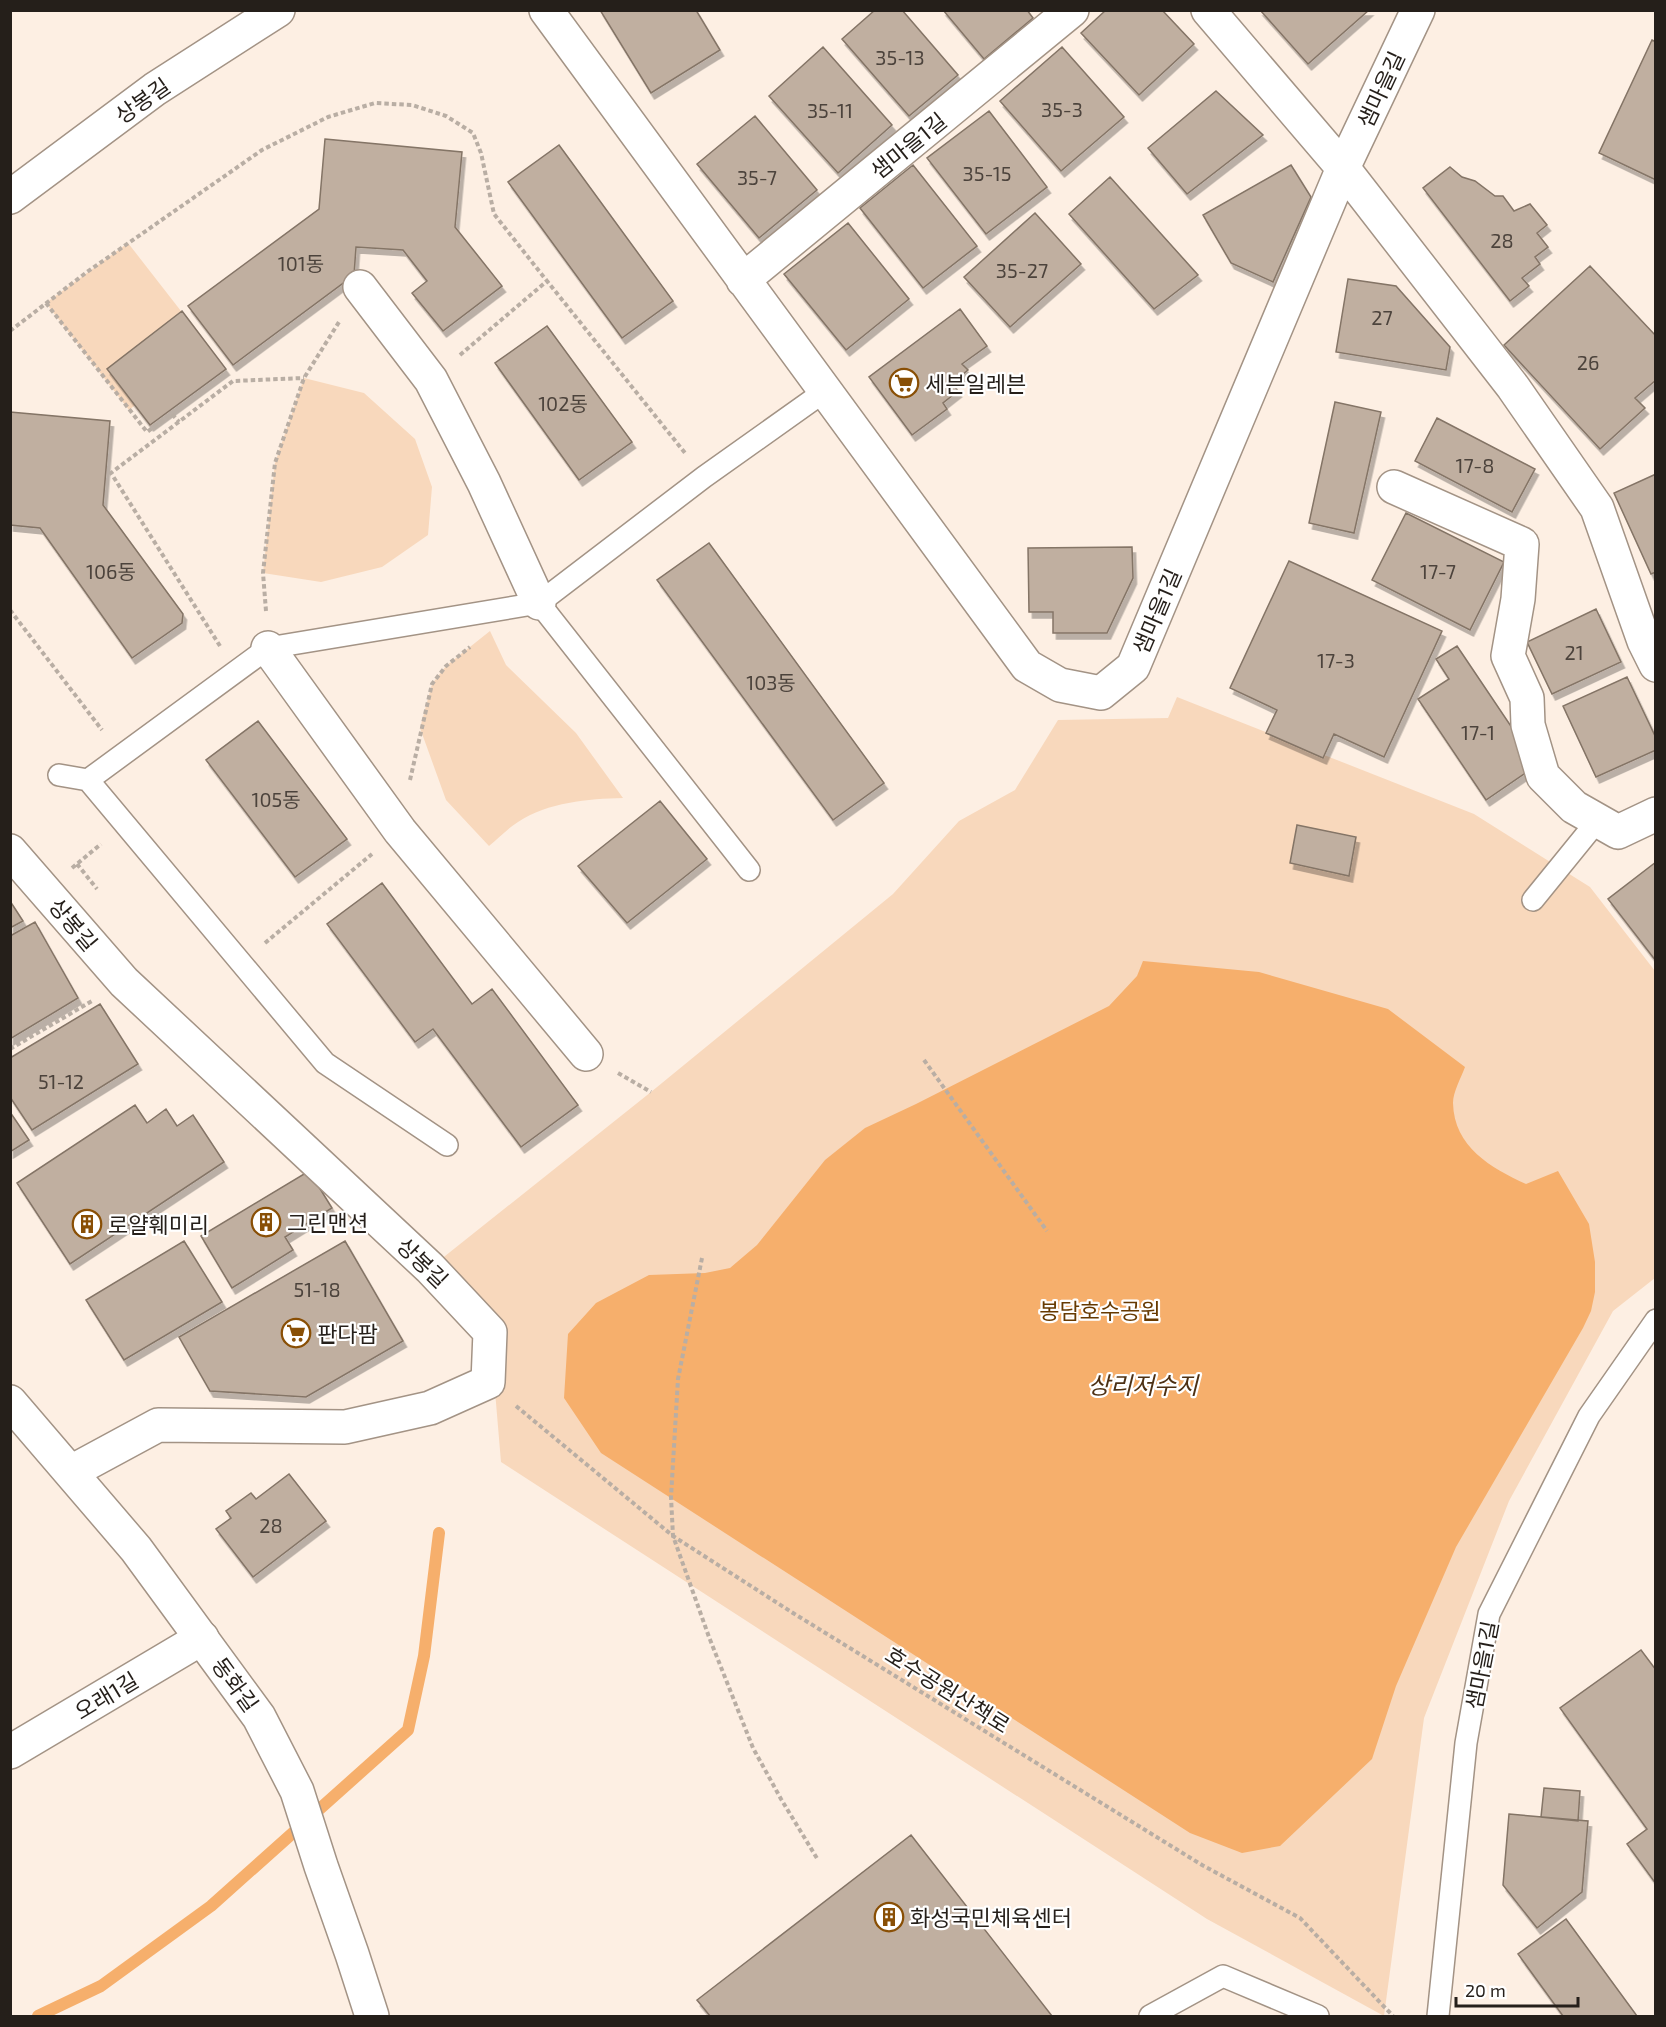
<svg xmlns="http://www.w3.org/2000/svg" width="1666" height="2027" font-family="'Exo 2','Noto Sans KR',sans-serif">
<style>
.green{fill:#f8d8bc}
.water{fill:#f6af6c}
.lines{fill:none;stroke-linecap:round;stroke-linejoin:round}
.stream{stroke:#f6af6c;stroke-width:12}
.building{fill:#c0afa0;stroke:#847466;stroke-width:1.5;filter:url(#shadow)}
.lane-casing{stroke:#a39385;stroke-width:24}
.street-casing{stroke:#a39385;stroke-width:36}
.secondary-casing{stroke:#a39385;stroke-width:36}
.path{stroke:#b9aea4;stroke-width:4;stroke-dasharray:4.5 3;stroke-linecap:butt}
.lane{stroke:#fff;stroke-width:21}
.street{stroke:#fff;stroke-width:33}
.secondary{stroke:#fff;stroke-width:33}
.labels{text-anchor:middle;dominant-baseline:central;stroke-width:4.5;stroke-linejoin:round;paint-order:stroke}
.number-label{font-size:20px;fill:#4c433c}
.street-label{font-size:22px;fill:#251f1a;stroke:#fff}
.poi-label{font-size:22px;fill:#251f1a;stroke:#fff;text-anchor:start}
.park-label{font-size:22px;fill:#673a01;stroke:#fff}
.water-label{font-size:24px;font-style:italic;fill:#4d3013;stroke:#fff}
</style>
<defs>
<filter id="shadow"><feDropShadow dx="3.5" dy="6" stdDeviation="0" flood-color="#0004"/></filter>
</defs>
<rect width="100%" height="100%" fill="#fdefe3"/>
<path class="green" d="M128 243 209 347 129 410 46 303Z
M304 378 364 393 415 439 432 487 428 535 382 567 321 582 263 573 275 463Z
M490 631 506 665 576 733 623 798C588 799 548 802 518 822 508 828 499 838 489 846L446 800 420 728 432 684 446 666Z
M1177 697 1474 814 1590 887 1655 971V1278L1613 1311 1509 1501 1424 1718 1384 2016 1207 1919 501 1462 490 1332 430 1268 651 1092 893 894 959 821 1015 790 1058 720 1168 718Z"/>
<path class="water" d="M1143 961 1259 972 1388 1009 1465 1067C1461 1078 1453 1092 1453 1103 1454 1147 1491 1168 1526 1184L1558 1171 1589 1224 1595 1262V1292L1591 1311 1583 1328 1456 1547 1396 1686 1372 1759 1280 1846 1242 1853 1190 1833 601 1453 564 1398 568 1334 596 1303 649 1275 705 1273 730 1268 757 1245 825 1160 865 1128 916 1104 1109 1006 1137 976Z"/>
<g class="lines">
<path class="stream" d="M38 2016 101 1986 211 1906 408 1730 424 1656 439 1533"/>
</g>
<path class="building" d="M600 10H696L720 50 651 93Z
M875 10H902L958 75 909 116 842 39Z
M943 10H1027L1033 18 984 59Z
M1106 10H1162L1194 44 1139 95 1081 33Z
M1260 10H1369L1308 64Z
M1652 40 1656 42V180L1599 153Z
M823 47 892 125 838 173 769 96Z
M1062 47 1124 117 1061 171 1000 101Z
M1216 91 1263 135 1187 194 1148 148Z
M989 111 1047 187 986 234 927 158Z
M755 116 817 190 759 238 697 164Z
M325 139 462 152 455 227 502 286 443 331 412 293 427 281 403 250 356 247 354 275 233 365 188 306 319 209Z
M559 145 673 301 622 338 508 182Z
M913 165 977 246 923 288 860 208Z
M1291 165 1311 197 1273 282 1231 263 1203 215Z
M1450 167 1462 177 1475 181 1495 196H1503L1514 211 1530 204 1547 225 1537 233 1548 247 1535 257 1540 264 1522 278 1529 286 1510 301 1423 188Z
M1110 177 1198 275 1154 309 1069 214Z
M1035 213 1081 264 1010 327 964 277Z
M848 223 909 299 846 350 784 274Z
M1590 266 1656 336V380L1635 398 1645 408 1600 449 1504 345Z
M1348 279 1396 286 1450 347 1446 370 1336 352Z
M960 309 987 346 962 364 968 370 952 383 958 391 943 403 947 409 912 435 869 377Z
M182 311 226 369 150 425 107 369Z
M547 326 632 442 579 480 495 363Z
M1335 402 1381 412 1354 533 1309 523Z
M10 412 110 421 103 505 183 614 182 623 132 658 40 528 10 525Z
M1437 418 1535 469 1512 512 1415 461Z
M1656 474V572L1651 574 1614 493Z
M1406 513 1504 562 1470 630 1372 580Z
M709 543 884 783 833 820 657 580Z
M1132 547 1133 578 1107 633H1053V612H1029L1028 548Z
M1289 561 1442 631 1384 757 1334 734 1323 758 1266 733 1277 710 1230 688Z
M1596 609 1621 662 1552 694 1527 642Z
M1457 646 1537 765 1486 800 1418 699 1449 679 1436 659Z
M1627 677 1656 738V750L1596 777 1563 706Z
M258 721 347 839 295 877 206 760Z
M660 801 707 859 627 923 578 866Z
M1297 825 1356 837 1349 876 1290 863Z
M1656 862V961L1608 899Z
M382 883 472 1004 492 989 578 1105 521 1147 433 1029 415 1042 327 924Z
M10 901 23 921 10 928Z
M35 922 78 998 10 1039V936Z
M100 1004 138 1064 32 1130 10 1097V1058Z
M135 1105 147 1123 166 1109 177 1126 193 1115 224 1162 70 1264 17 1183Z
M10 1112 29 1140 10 1152Z
M309 1171 332 1208 285 1237 293 1250 232 1288 201 1236Z
M184 1241 222 1302 124 1360 86 1300Z
M345 1241 403 1341 306 1397 210 1391 179 1337Z
M289 1474 326 1521 253 1577 216 1529 231 1518 226 1511 251 1493 256 1499Z
M1641 1650 1656 1670V1884L1627 1844 1647 1829 1560 1708Z
M1544 1788 1580 1791 1578 1821 1541 1817Z
M1509 1814 1588 1821 1582 1892 1537 1928 1503 1885Z
M911 1835 1052 2016H710L697 2000Z
M1566 1919 1637 2016H1563L1518 1954Z"/>
<g class="lines">
<g class="lane-casing">
<path id="lane" d="M539 603 749 870
M59 775 88 780
M1533 900 1598 820
M447 1145 325 1063 88 780 268 648 539 603 704 477 825 391
M1150 2016 1223 1976 1318 2016
M1438 2016 1466 1743 1489 1614 1589 1416 1656 1320"/>
</g>
<g class="street-casing">
<path id="street" d="M546 10 1027 666 1060 685 1101 693 1133 667 1343 168 1418 10
M1208 10 1343 168 1513 387 1597 508 1644 641 1656 665
M743 280 1072 10
M360 287 431 380 484 483 539 603
M1394 487 1522 544 1518 599 1508 656 1527 698 1528 725 1543 776 1574 807 1618 832 1656 814
M268 648 400 831 586 1054
M10 851 124 982 430 1268 490 1332 488 1382 430 1408 345 1427 158 1425 71 1472
M10 1752 202 1638"/>
</g>
<g class="secondary-casing">
<path id="secondary" d="M10 197 155 89 278 10
M10 1402 136 1549 259 1717 297 1791 321 1866 352 1954 372 2016"/>
</g>
<path class="path" d="M46 303 147 432 172 414 179 422
M10 331 87 272 262 150 328 117 375 103 412 105 446 116 473 133 481 153 494 214 547 281
M460 355 547 281 685 453
M10 610 102 730
M266 611 263 573 275 463 304 378 339 322
M220 646 111 473 233 381 304 378
M410 780 432 684 446 666 470 647
M77 864 97 889
M72 868 101 844
M265 943 372 854
M10 1049 92 1001
M924 1060 1047 1231
M618 1073 651 1092
M702 1258 678 1379 671 1497 673 1536 709 1637 753 1748 781 1799 818 1860
M516 1406 673 1536 793 1613 1202 1865 1300 1918 1393 2016"/>
<use href="#lane" class="lane"/>
<use href="#street" class="street"/>
<use href="#secondary" class="secondary"/>
</g>
<defs>
<g id="supermarket-ring" transform="scale(1.5)"><circle r="9.5" fill="#fff" stroke="#894f05" stroke-width="1.5"/><path d="M-6-5.5h2.5l.6 2H6L4.5 2H-2.5L-4.4-4H-6ZM-1.5 3.2a1.3 1.3 0 1 0 .1 0ZM3 3.2a1.3 1.3 0 1 0 .1 0Z" fill="#894f05"/></g>
<g id="building-ring" transform="scale(1.5)"><circle r="9.5" fill="#fff" stroke="#894f05" stroke-width="1.5"/><path d="M-4-6H4V6H1V3H-1V6H-4ZM-2.5-4.3h1.7v1.8h-1.7ZM.8-4.3h1.7v1.8H.8ZM-2.5-1h1.7V.8h-1.7ZM.8-1h1.7V.8H.8Z" fill="#894f05"/></g>
</defs>
<g fill-rule="evenodd">
<use href="#supermarket-ring" x="904" y="383"/>
<use href="#building-ring" x="266" y="1222"/>
<use href="#building-ring" x="87" y="1224"/>
<use href="#supermarket-ring" x="296" y="1333"/>
<use href="#building-ring" x="889" y="1917"/>
</g>
<g class="labels">
<g class="number-label">
<text x="900" y="57">35-13</text>
<text x="1062" y="109">35-3</text>
<text x="830" y="110">35-11</text>
<text x="987" y="173">35-15</text>
<text x="757" y="177">35-7</text>
<text x="1502" y="240">28</text>
<text x="301" y="263">101동</text>
<text x="1022" y="270">35-27</text>
<text x="1382" y="317">27</text>
<text x="1588" y="362">26</text>
<text x="563" y="403">102동</text>
<text x="1475" y="465">17-8</text>
<text x="111" y="571">106동</text>
<text x="1438" y="571">17-7</text>
<text x="1574" y="652">21</text>
<text x="1336" y="660">17-3</text>
<text x="771" y="682">103동</text>
<text x="1478" y="732">17-1</text>
<text x="276" y="799">105동</text>
<text x="61" y="1081">51-12</text>
<text x="317" y="1289">51-18</text>
<text x="271" y="1525">28</text>
</g>
<g class="street-label">
<text transform="translate(1380 89) rotate(-65)">샘마을길</text>
<text transform="translate(142 100) rotate(-35)">상봉길</text>
<text transform="translate(908 145) rotate(-39)">샘마을1길</text>
<text transform="translate(1156 611) rotate(-67)">샘마을1길</text>
<text transform="translate(74 924) rotate(50)">상봉길</text>
<text transform="translate(423 1262) rotate(44)">상봉길</text>
<text transform="translate(1481 1665) rotate(-79)">샘마을1길</text>
<text transform="translate(236 1684) rotate(54)">동화길</text>
<text transform="translate(948 1689) rotate(32)">호수공원산책로</text>
<text transform="translate(106 1695) rotate(-31)">오래1길</text>
</g>
<g class="poi-label">
<text x="925" y="383">세븐일레븐</text>
<text x="287" y="1222">그린맨션</text>
<text x="108" y="1224">로얄훼미리</text>
<text x="317" y="1333">판다팜</text>
<text x="910" y="1917">화성국민체육센터</text>
</g>
<g class="park-label">
<text x="1100" y="1310">봉담호수공원</text>
</g>
<g class="water-label">
<text x="1143" y="1384">상리저수지</text>
</g>
</g>
<rect width="1666" height="2027" fill="none" stroke="#251f1a" stroke-width="24"/>
<path d="M1456 1997v9h122v-9" fill="none" stroke="#251f1a" stroke-width="3"/>
<text x="1465" y="1997" font-size="18" fill="#251f1a" stroke="#ffffff" stroke-width="4.5" paint-order="stroke">20 m</text>
</svg>
